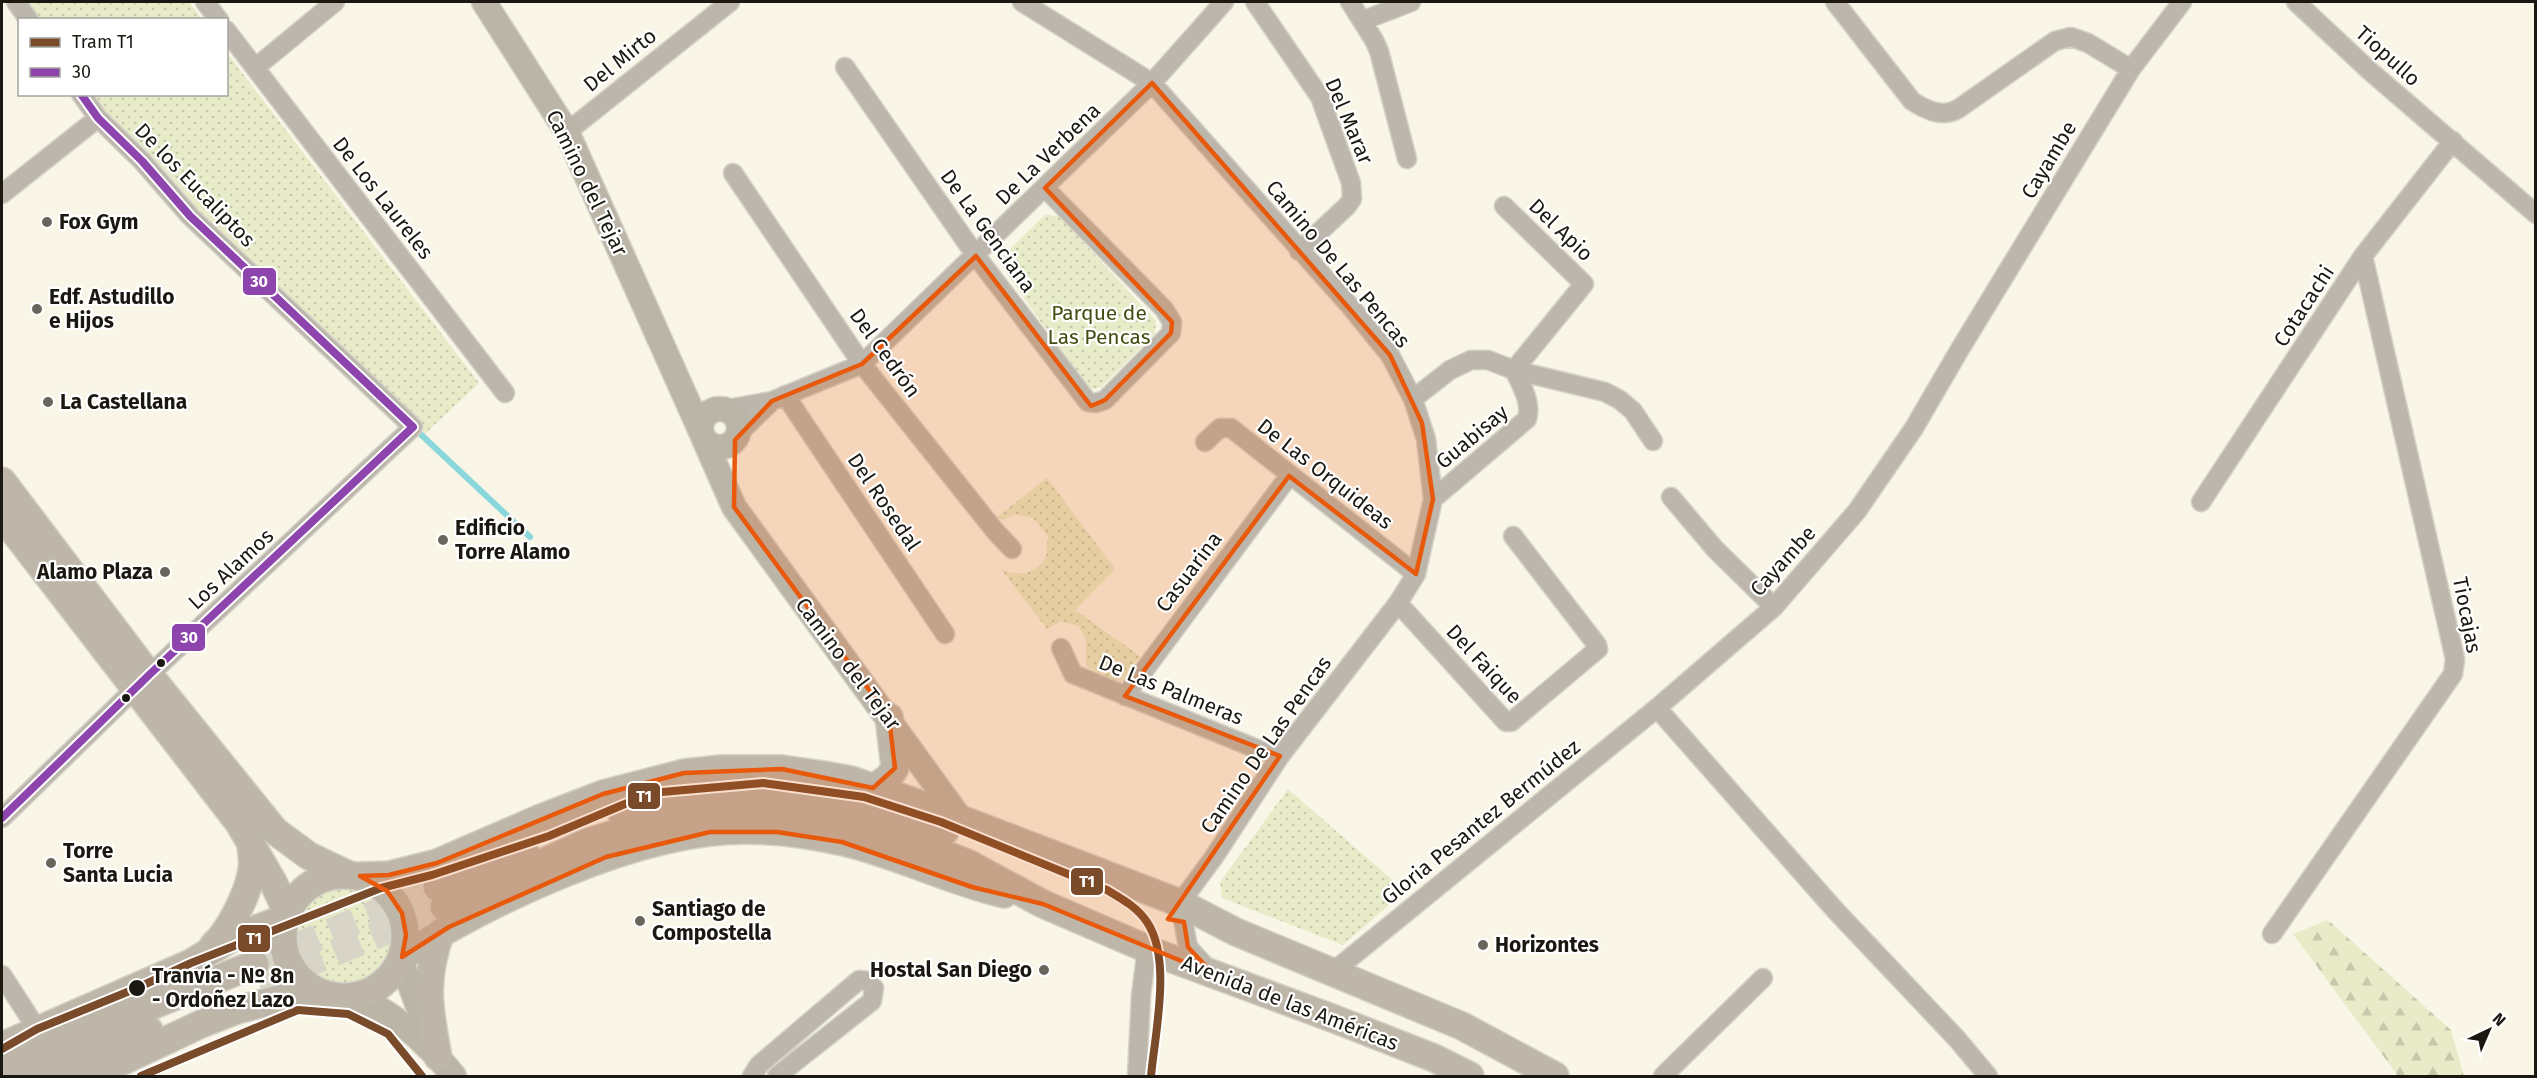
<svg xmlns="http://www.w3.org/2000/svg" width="2537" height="1078" font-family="'Fira Sans',sans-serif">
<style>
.green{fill:url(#green-dots)}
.forest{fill:url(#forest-firs)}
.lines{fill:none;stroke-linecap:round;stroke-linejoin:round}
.stream{stroke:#8ad7db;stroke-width:6}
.primary-tunnel{stroke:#d8d5c8;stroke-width:27;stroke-dasharray:27 14;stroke-linecap:butt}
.street-casing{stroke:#d4d2c7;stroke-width:21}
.secondary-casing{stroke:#d4d2c7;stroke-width:27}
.primary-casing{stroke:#d4d2c7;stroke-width:30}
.street{stroke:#bcb6ac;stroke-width:18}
.secondary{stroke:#bbb5a7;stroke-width:24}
.primary{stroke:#beb6a8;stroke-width:27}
.bus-1-casing{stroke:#fff;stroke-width:12}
.bus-1{stroke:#8e44ad;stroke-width:8}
.tram-1-casing{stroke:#fff;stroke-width:12}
.tram-1{stroke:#7a4b2a;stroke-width:8}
.marked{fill:#e8590c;fill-opacity:0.2;stroke:#e8590c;stroke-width:4.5;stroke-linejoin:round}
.poi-dot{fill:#68665c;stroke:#fff;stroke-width:2}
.bus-dot{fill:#1a1810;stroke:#fff;stroke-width:2}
.labels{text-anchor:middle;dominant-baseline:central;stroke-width:4.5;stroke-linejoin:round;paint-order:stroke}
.street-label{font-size:21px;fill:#1a1810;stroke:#fff}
.poi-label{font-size:21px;font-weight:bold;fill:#1a1810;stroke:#fff;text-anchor:start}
.park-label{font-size:21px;fill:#464d13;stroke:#fff}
.stop-label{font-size:21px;font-weight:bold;fill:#1a1810;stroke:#fff;text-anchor:start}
.line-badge{stroke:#fff;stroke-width:2}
.badge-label{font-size:16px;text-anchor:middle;font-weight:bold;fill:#fff}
</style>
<defs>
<pattern id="green-dots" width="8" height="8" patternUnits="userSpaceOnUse" patternTransform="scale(1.5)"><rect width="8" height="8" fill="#e7ebc8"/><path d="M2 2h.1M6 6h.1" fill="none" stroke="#c6c9ab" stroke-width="1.8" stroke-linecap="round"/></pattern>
<pattern id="forest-firs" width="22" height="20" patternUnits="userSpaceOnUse" patternTransform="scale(1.5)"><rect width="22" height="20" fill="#e7ebc8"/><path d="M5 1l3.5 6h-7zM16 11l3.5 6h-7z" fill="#c6c9ab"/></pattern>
</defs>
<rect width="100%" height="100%" fill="#f9f6e8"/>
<path class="green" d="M15 2H189L202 19H28Z
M227 53 479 383 425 434 411 418 96 121 81 95 226 94Z
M1046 214 1060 217 1156 321 1155 334 1101 387 1092 389 1083 382 1003 268V256Z
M1047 478 1115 569 1075 610 1140 656 1121 682H1116L1086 666V639L1078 626 1061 621 1047 629 1001 569C1018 578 1036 574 1046 557L1048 536 1033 518 1015 514 1003 520 997 517Z
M1288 789 1405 891 1343 945 1222 898 1220 882Z
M294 935a52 52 0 1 1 104 0a52 52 0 1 1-104 0Z"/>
<path class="forest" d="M2328 920 2451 1030 2464 1076H2398L2293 934Z"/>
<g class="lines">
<path class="stream" d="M415 429 530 537"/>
<path class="primary-tunnel" d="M255 964 437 887
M259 984 444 907"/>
<g class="street-casing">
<path id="street" d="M16 2 29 20
M205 2 219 20
M1022 2 1152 83 1350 306 1390 355 1413 399 1426 439 1433 499 1416 574 1398 603 1280 756 1214 857 1180 903 1188 947 1207 968
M1255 2 1320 97 1351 183 1352 199 1347 206 1299 251
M1350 2 1374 40 1379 51 1407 159
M1835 2 1912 101C1926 110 1942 118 1958 109L2055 41 2071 37 2088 43 2131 69
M2296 2 2371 72 2536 214
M1362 21 1411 2
M226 30 505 393
M845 67 976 256 1088 402 1096 403 1105 400 1171 333 1172 322 1164 309 1045 188
M255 68 335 2
M567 132 730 2
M733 173 862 364 995 531 1012 549
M2 194 98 118
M785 395 945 634
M1413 399 1450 370 1471 360H1488L1514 370 1605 392 1620 400 1633 411 1653 441
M722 410 772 401 862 364 1152 83 1224 2
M738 434 772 401
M1205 442 1220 428H1231L1416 574
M1671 497 1715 549 1774 607
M1433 499 1527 419C1532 402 1521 385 1514 370L1584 284 1504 206
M2201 502 2363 256 2453 141
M1398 603 1506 722H1511L1598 649 1597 645 1513 536
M1061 648 1073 674 1262 751 1280 756
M1125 696 1289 476
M1657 708 1835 910 1957 1039 1988 1076
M2 818 149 675 413 427 190 216 142 161 98 118 81 94
M2272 934 2453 674 2455 659 2363 256
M1334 971 1657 708 1774 607 1857 511 1914 428 1960 349 2131 69 2182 2
M2 975 37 1029
M752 1076 759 1065 859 980 867 981 874 988 872 1001 777 1076
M1137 1076 1141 995 1147 949
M1663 1076 1763 978"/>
</g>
<g class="secondary-casing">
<path id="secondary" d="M484 2 567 132 702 434
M701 428a19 19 0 1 1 38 0a19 19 0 1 1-38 0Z
M704 439 734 507 962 821
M401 961 427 1030
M344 997C355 1000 366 1002 376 1007 404 1021 435 1053 454 1076"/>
</g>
<g class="primary-casing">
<path id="primary" d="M2 481 149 675 275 831 309 856 347 874
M2 516 239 823 273 882 287 912
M873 788 888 778 895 768 889 717
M622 814 658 801 714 792 784 793 841 801 945 831
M283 936a61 61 0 1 1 122 0a61 61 0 1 1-122 0Z
M360 876 389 875 437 863 541 818 603 794 684 773 721 769H782L824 775 851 780 937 810 1180 903 1236 932 1462 1026 1555 1076
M437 887 525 852
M444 907 588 842 667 818 722 812 763 813 844 821 914 842 969 864 1043 904 1159 954 1332 1018 1434 1058 1470 1076
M213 946C230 930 248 894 252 870 253 863 252 854 251 846
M402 957C492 900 637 830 745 830 777 830 813 835 844 842 899 855 949 881 1004 894
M2 1046 191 963 230 939 285 918
M438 1057C429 1009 423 980 441 932
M2 1072 52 1046 255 964
M39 1076 149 1030
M91 1076 201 1024 237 1010 294 995H328"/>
</g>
<use href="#street" class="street"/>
<use href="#secondary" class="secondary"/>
<use href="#primary" class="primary"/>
<g class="bus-1-casing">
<path id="bus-1" d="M2 818 149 675 413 427 190 216 142 161 98 118 81 94"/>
</g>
<use href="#bus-1" class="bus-1"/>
<g class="tram-1-casing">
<path id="tram-1" d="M2 1049 37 1029 137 988 191 963 381 888 432 875 549 836 651 793 763 783 864 797 941 822 1107 890C1122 899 1137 907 1147 922 1172 959 1155 1033 1151 1076
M141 1076 298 1010 348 1014 388 1034 422 1076"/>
</g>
<use href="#tram-1" class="tram-1"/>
</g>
<path class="marked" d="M1152 83 1390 355 1422 423 1433 499 1416 574 1289 476 1125 696 1280 756 1168 919 1184 922 1188 947 1213 974 1043 904 972 887 842 842 777 832H710L606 857 449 927 402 957 406 935 402 913 387 891 360 876 389 875 437 863 603 794 684 773 782 769 873 788 895 768 889 717 734 507 735 440 772 401 862 364 976 256 1091 406 1105 400 1171 333 1172 322 1045 188Z"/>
<g class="poi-dot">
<circle cx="47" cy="222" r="6"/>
<circle cx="37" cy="309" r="6"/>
<circle cx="48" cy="402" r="6"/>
<circle cx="443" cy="540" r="6"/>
<circle cx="165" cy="572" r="6"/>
<circle cx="51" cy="863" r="6"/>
<circle cx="640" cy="921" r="6"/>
<circle cx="1483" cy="945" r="6"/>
<circle cx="1044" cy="970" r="6"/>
</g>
<g class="bus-dot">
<circle cx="161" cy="663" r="5"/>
<circle cx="126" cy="698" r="5"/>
<circle cx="137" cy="988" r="9"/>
</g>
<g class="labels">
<g class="street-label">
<text transform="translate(2388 56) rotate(42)">Tiopullo</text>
<text transform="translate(620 60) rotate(-39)">Del Mirto</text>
<text transform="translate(1349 121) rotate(67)">Del Marar</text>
<text transform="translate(1048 154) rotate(-44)">De La Verbena</text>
<text transform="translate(2049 160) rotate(-59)">Cayambe</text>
<text transform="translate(587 183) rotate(64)">Camino del Tejar</text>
<text transform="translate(195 185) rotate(46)">De los Eucaliptos</text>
<text transform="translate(383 198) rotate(52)">De Los Laureles</text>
<text transform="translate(1561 230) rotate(44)">Del Apio</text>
<text transform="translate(988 231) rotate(54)">De La Genciana</text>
<text transform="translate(1338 264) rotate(50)">Camino De Las Pencas</text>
<text transform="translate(2304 306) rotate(-57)">Cotacachi</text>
<text transform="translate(885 353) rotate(54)">Del Cedrón</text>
<text transform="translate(1472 437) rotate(-40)">Guabisay</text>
<text transform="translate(1325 474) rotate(38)">De Las Orquideas</text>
<text transform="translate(884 502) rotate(56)">Del Rosedal</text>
<text transform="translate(1783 561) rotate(-48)">Cayambe</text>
<text transform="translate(231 569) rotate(-43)">Los Alamos</text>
<text transform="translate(1189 572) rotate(-53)">Casuarina</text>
<text transform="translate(2467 615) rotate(79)">Tiocajas</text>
<text transform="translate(848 664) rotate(53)">Camino del Tejar</text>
<text transform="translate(1484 664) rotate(47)">Del Faique</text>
<text transform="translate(1171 690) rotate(22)">De Las Palmeras</text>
<text transform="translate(1266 745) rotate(-55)">Camino De Las Pencas</text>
<text transform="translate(1481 822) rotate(-39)">Gloria Pesantez Bermúdez</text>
<text transform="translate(1290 1003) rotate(21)">Avenida de las Américas</text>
</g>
<g class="poi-label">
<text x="59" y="222">Fox Gym</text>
<text x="49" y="297">Edf. Astudillo<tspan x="49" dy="24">e Hijos</tspan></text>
<text x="60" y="402">La Castellana</text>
<text x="455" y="528">Edificio<tspan x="455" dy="24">Torre Alamo</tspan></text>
<text x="153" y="572" text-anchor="end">Alamo Plaza</text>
<text x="63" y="851">Torre<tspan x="63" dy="24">Santa Lucia</tspan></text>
<text x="652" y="909">Santiago de<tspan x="652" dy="24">Compostella</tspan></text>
<text x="1495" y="945">Horizontes</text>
<text x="1032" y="970" text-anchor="end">Hostal San Diego</text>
</g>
<g class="park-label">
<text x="1099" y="313">Parque de<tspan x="1099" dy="24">Las Pencas</tspan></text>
</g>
<g class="stop-label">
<text x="152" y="976">Tranvía - Nº 8n<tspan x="152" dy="24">- Ordoñez Lazo</tspan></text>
</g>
</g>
<g class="line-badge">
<rect x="242" y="267" width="35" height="29" rx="6" fill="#8e44ad"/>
<rect x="171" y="623" width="35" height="29" rx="6" fill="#8e44ad"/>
<rect x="627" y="782" width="34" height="28" rx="6" fill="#7a4b2a"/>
<rect x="1070" y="867" width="34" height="29" rx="6" fill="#7a4b2a"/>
<rect x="237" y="924" width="34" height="29" rx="6" fill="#7a4b2a"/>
</g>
<g class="badge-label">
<text x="259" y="287">30</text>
<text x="189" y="643">30</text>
<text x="644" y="802">T1</text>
<text x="1087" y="887">T1</text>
<text x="254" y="944">T1</text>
</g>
<rect width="2537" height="1078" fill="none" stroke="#1a1810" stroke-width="6"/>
<rect x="18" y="18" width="210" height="78" fill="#ffffff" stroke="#a3a39f" stroke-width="1.5"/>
<rect x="30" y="38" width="30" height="9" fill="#7a4b2a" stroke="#a3a39f" stroke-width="1.5"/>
<text x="72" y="48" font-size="18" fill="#1a1810">Tram T1</text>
<rect x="30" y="68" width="30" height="9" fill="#8e44ad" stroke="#a3a39f" stroke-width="1.5"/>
<text x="72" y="78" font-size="18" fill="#1a1810">30</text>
<g transform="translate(2489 1030) rotate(44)" stroke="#ffffff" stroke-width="4.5" paint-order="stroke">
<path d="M0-4.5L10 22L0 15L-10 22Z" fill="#1a1810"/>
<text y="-9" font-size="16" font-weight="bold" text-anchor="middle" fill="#1a1810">N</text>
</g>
</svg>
